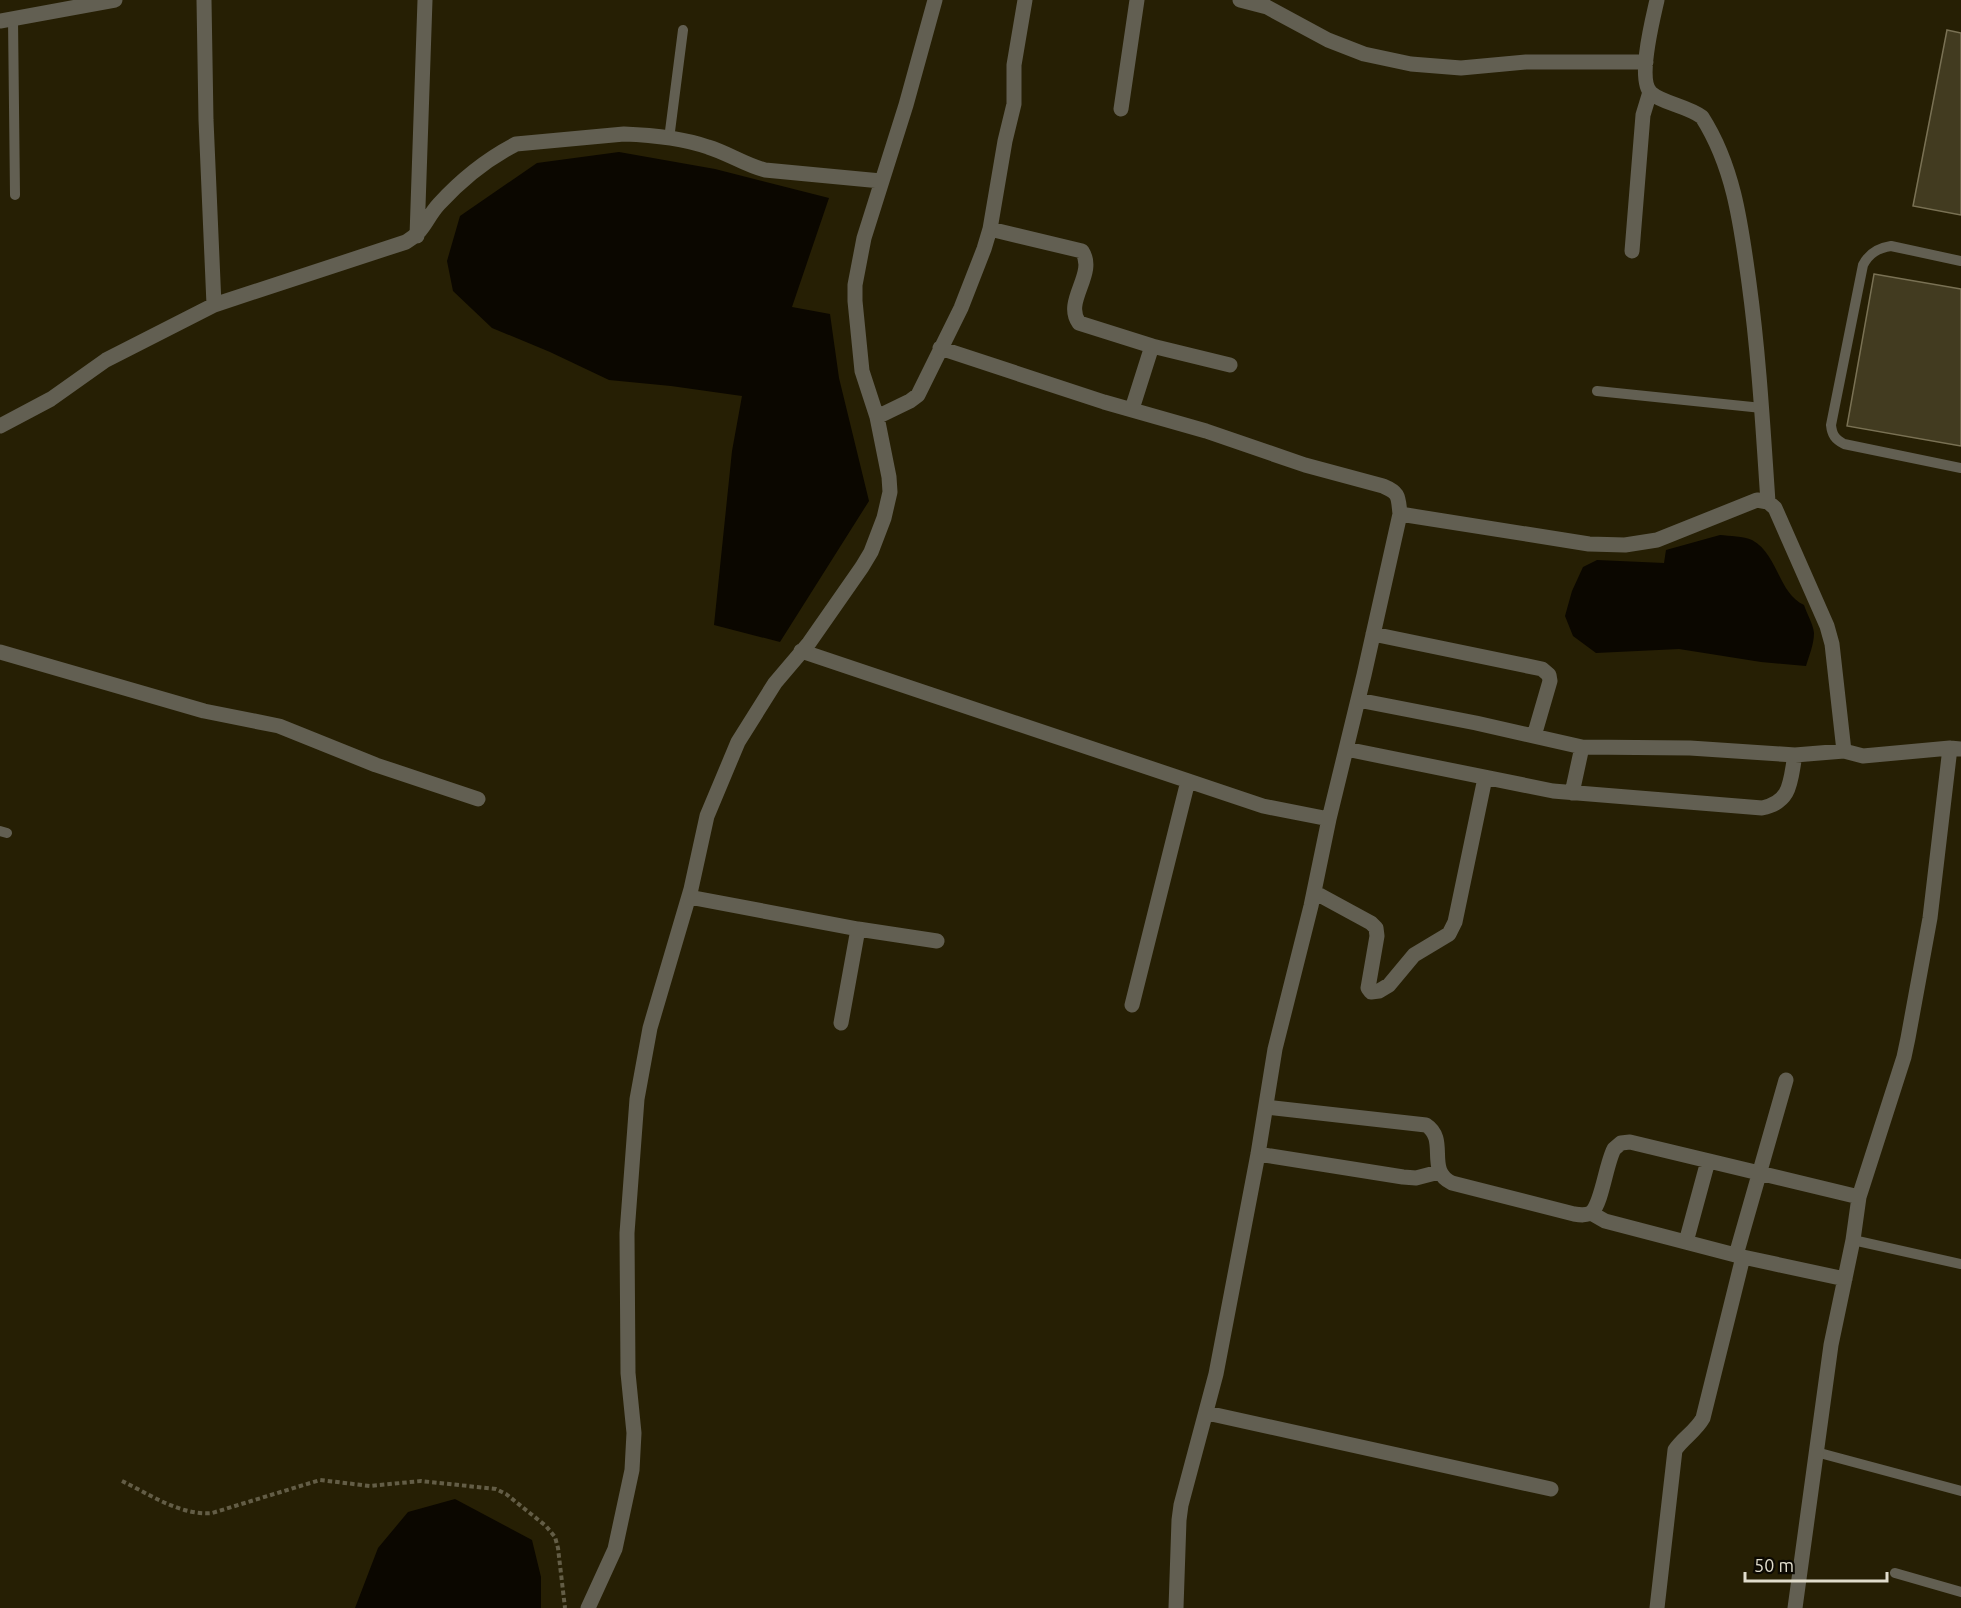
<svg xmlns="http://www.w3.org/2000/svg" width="1961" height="1608" font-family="Ubuntu,sans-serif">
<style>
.water{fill:#0b0700}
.building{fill:#423b20;stroke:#797154;stroke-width:1.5}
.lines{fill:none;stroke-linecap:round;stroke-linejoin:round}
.path{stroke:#635d46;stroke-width:4;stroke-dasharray:4.5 3;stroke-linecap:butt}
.service{stroke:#625f52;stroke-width:10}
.minor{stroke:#625f52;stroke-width:15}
</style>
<rect width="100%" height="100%" fill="#261f04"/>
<path class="water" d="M619 152 715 169 829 198 792 307 830 314 839 378 869 501 780 642 714 625 732 451 742 396 671 386 609 380 550 352 492 328 453 291 447 261 460 216 537 163Z
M1720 535C1729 536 1744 536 1752 540 1778 554 1778 593 1804 605 1807 614 1813 624 1814 633 1814 644 1809 656 1806 666L1761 662 1679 649 1596 653 1573 636 1565 616 1572 591 1583 567 1597 560 1664 563 1666 550Z
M455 1499 532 1540 541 1577V1608H355L378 1548 408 1512Z"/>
<path class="building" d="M1947 30 1961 33V215L1913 206Z
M1874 274 1961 289V446L1847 426Z"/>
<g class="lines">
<path class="path" d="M122 1481C149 1494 181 1516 212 1513L320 1480 370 1486 421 1481 496 1489 506 1494 546 1526 555 1537 558 1548 565 1608"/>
<path class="service" d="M13 19 15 195
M669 139 683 30
M1961 261 1891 246C1878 248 1869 253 1863 265L1831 425C1832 435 1835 439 1844 444L1961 468
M1597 391 1762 408
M0 831 7 833
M1853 1240 1961 1264
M1816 1452 1961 1491
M1895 1573 1961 1592"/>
<path class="minor" d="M204 0 206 120 214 305
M1240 0 1267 7 1328 40 1364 54 1411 64 1461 68 1526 62H1646
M1657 0C1653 18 1637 80 1651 93 1662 103 1687 106 1702 117 1734 167 1741 225 1749 283 1759 356 1763 429 1768 502
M0 21 115 0
M1121 109 1137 0
M990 229 1082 251C1097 274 1063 301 1079 323L1152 346 1230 365
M417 236 425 0
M1632 251 1643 115 1650 92
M940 348 1104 402 1206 431 1305 465 1383 486C1400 493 1398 497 1400 514L1364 675 1329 819 1311 906 1275 1049 1258 1154 1216 1374 1181 1505 1179 1520 1176 1608
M1132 409 1152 346
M877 417 910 401 918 395 961 308 984 249 990 229 1005 141 1014 104V65L1025 0
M0 426 51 399 106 360 214 305 406 242C425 231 426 218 439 204 461 180 487 159 516 144L624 134C651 135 682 138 708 147 728 153 745 165 765 170L881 181
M1400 514 1589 544 1625 545 1657 540 1757 500 1768 502 1775 508 1827 626 1832 644 1844 751 1863 756 1950 748 1961 749
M1373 634 1542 669 1549 675 1550 681 1534 736
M801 651 1263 806 1329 819
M0 652 204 711 279 726 376 765 478 799
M1358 700 1476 723 1582 747 1690 748 1795 755 1844 751
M1346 749 1553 791 1762 808C1792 802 1790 781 1795 755
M1572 793 1582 747
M1314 892 1371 923 1376 928 1377 936 1368 988 1371 992 1379 991 1389 985 1414 955 1449 934 1455 922 1485 778
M689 897 858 929 937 941
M1132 1005 1188 781
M841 1023 858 929
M1266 1107 1426 1125C1449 1140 1425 1170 1452 1183L1574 1214C1580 1215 1587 1216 1592 1212 1602 1202 1606 1164 1614 1149L1621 1143 1630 1142 1859 1197
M1258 1154 1403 1177 1416 1178 1439 1172
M1591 1213 1605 1221 1743 1257 1845 1279
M1686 1242 1708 1161
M1736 1255 1786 1080
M1207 1413 1551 1489
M588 1608 615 1549 632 1470 634 1433 628 1373 627 1233 637 1099 650 1028 691 889 707 816 738 742 775 683 809 643 862 567 871 552 884 518 890 492 889 477 877 417 862 371 855 301V285L864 238 906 105 935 0
M1657 1608 1675 1450C1683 1438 1696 1431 1703 1418L1743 1257
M1795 1608 1831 1345 1853 1240 1859 1197 1904 1057 1908 1038 1930 918 1950 748"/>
</g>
<path d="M1745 1572v9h142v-9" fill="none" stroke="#e0dccc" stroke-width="3"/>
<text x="1754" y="1572" font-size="18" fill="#e0dccc" stroke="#0c0902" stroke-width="4.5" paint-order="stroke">50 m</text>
</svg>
